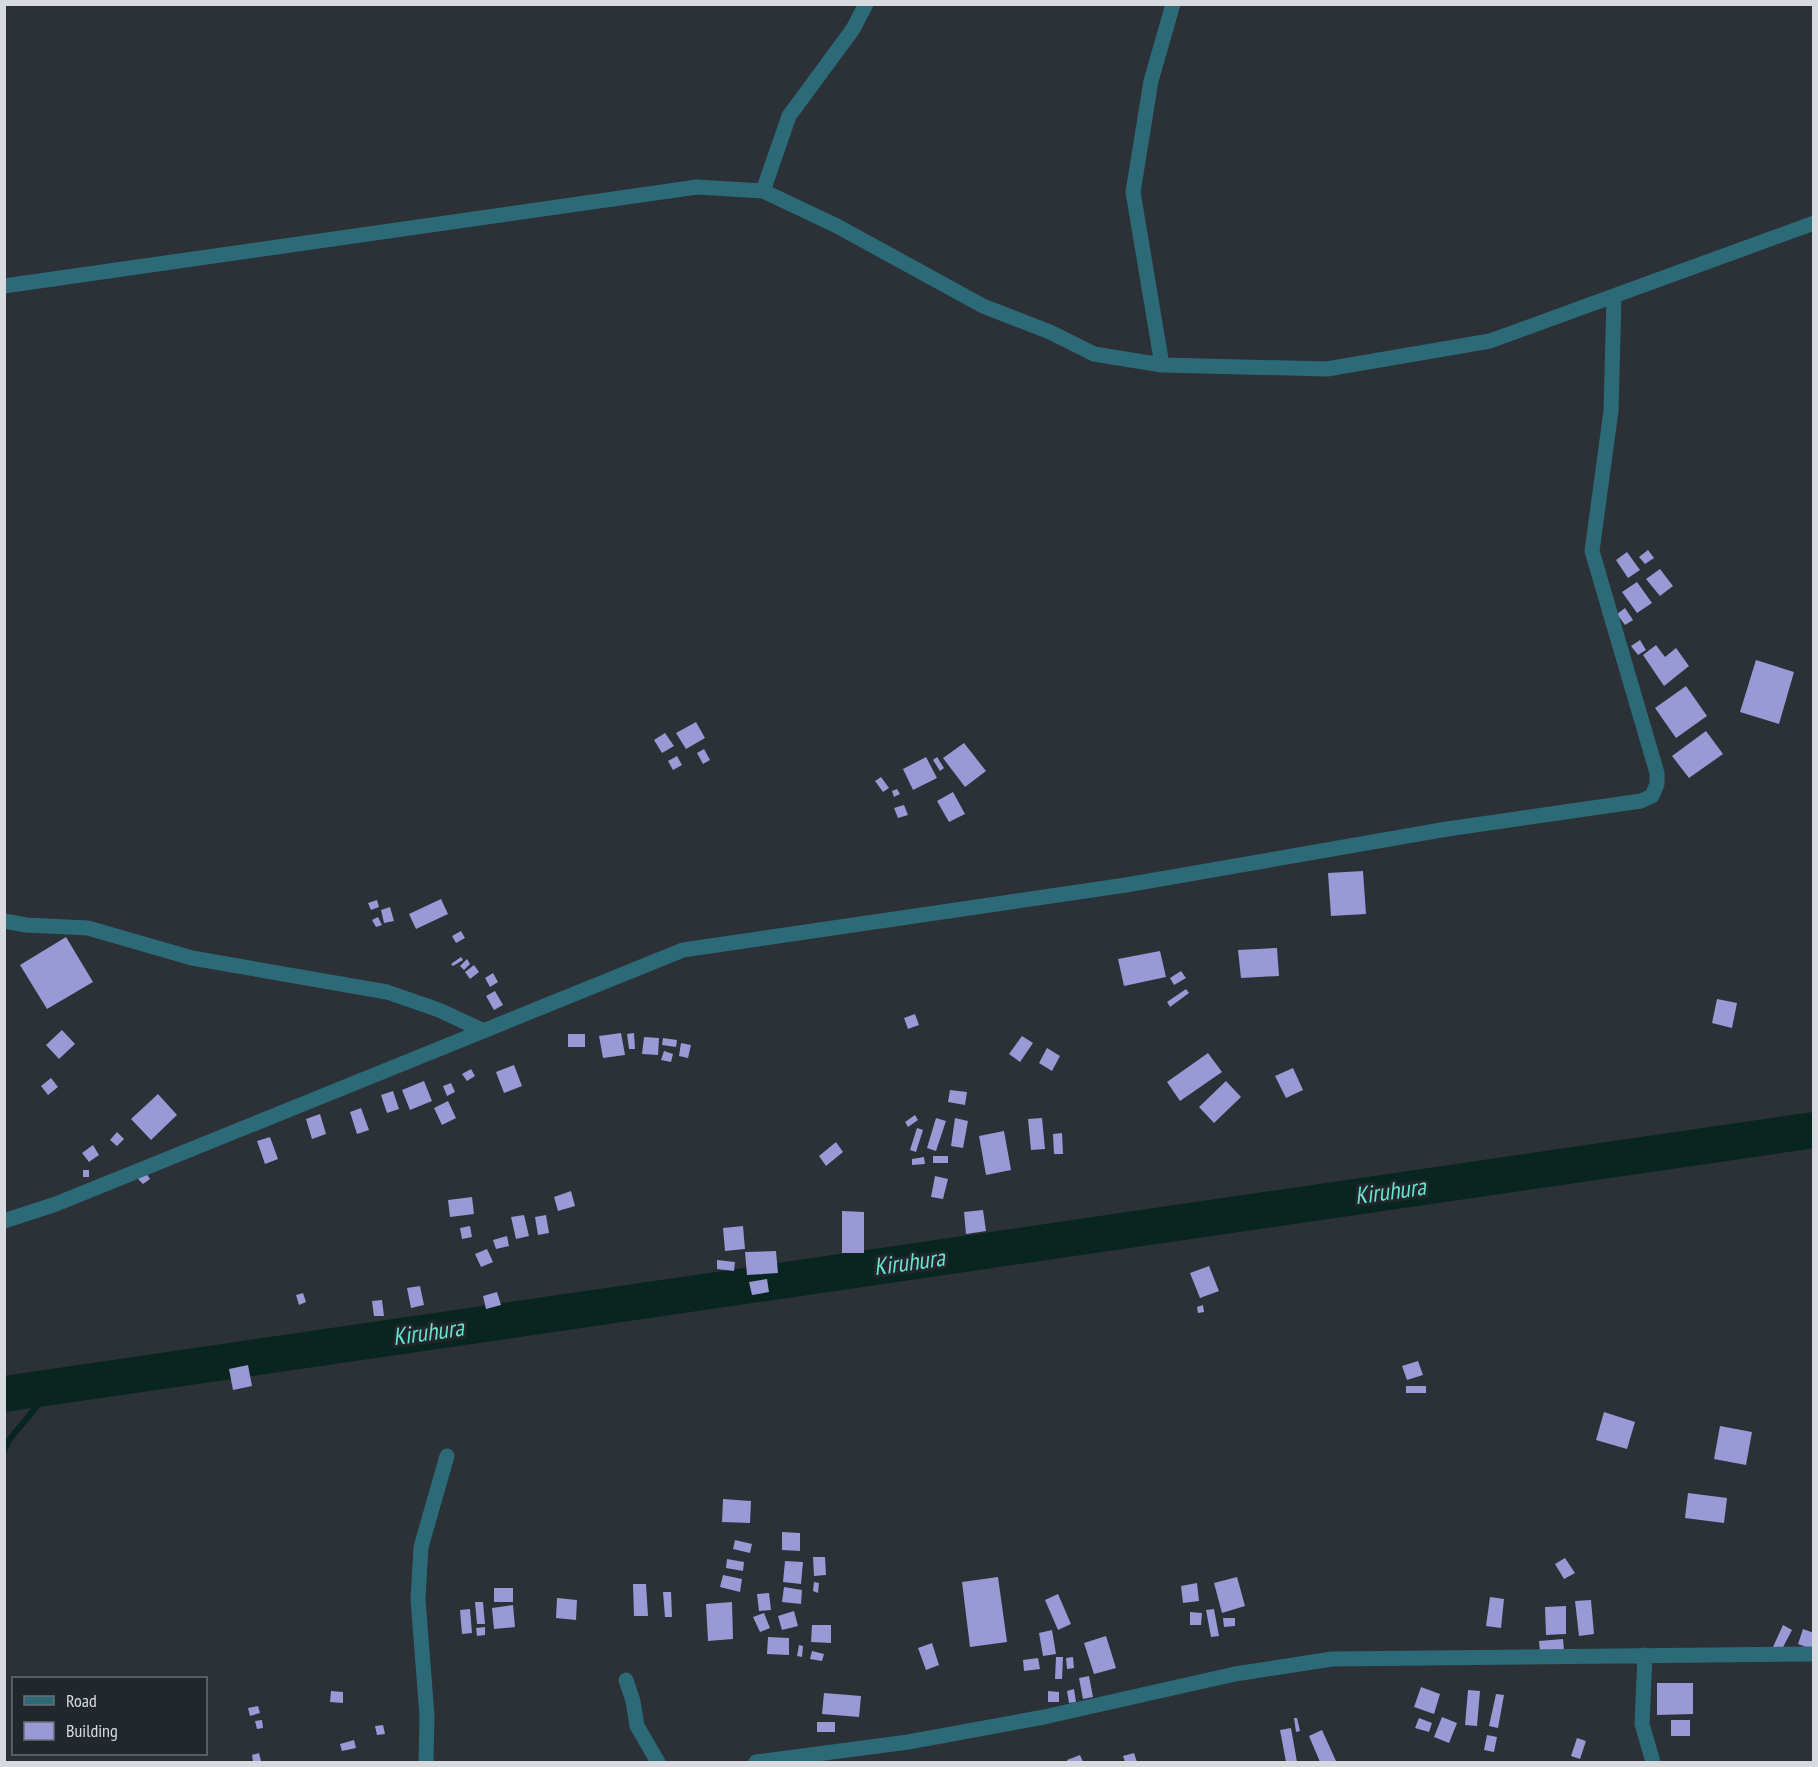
<svg xmlns="http://www.w3.org/2000/svg" width="1818" height="1767" font-family="'PT Sans Narrow',sans-serif">
<style>
.lines{fill:none;stroke-linecap:round;stroke-linejoin:round}
.stream{stroke:#09251f;stroke-width:6}
.river{stroke:#09251f;stroke-width:36}
.building{fill:#9899d5}
.street{stroke:#2c6a77;stroke-width:15}
.labels{text-anchor:middle;dominant-baseline:central;stroke-width:6;stroke-linejoin:round;paint-order:stroke}
.water-label{font-size:24px;font-style:italic;fill:#67e4cc;stroke:#21272c}
</style>
<rect width="100%" height="100%" fill="#2b3136"/>
<g class="lines">
<path class="stream" d="M4 1451 9 1440 53 1387"/>
<path class="river" d="M4 1394 1814 1130"/>
</g>
<path class="building" d="M1648 550 1654 558 1645 564 1639 557Z
M1627 552 1640 570 1628 578 1616 560Z
M1660 569 1673 586 1660 596 1646 579Z
M1637 582 1652 603 1637 613 1622 592Z
M1625 608 1633 620 1625 625 1617 614Z
M1640 640 1646 650 1638 655 1631 646Z
M1656 645 1665 657 1676 648 1689 666 1664 686 1643 655Z
M1756 660 1794 672 1779 724 1740 712Z
M1686 686 1707 716 1676 738 1655 708Z
M696 722 705 738 686 749 676 733Z
M1706 731 1723 754 1689 778 1672 756Z
M665 733 674 746 662 753 654 740Z
M964 743 986 771 965 787 943 758Z
M704 749 710 760 703 764 697 753Z
M677 756 682 765 673 770 668 761Z
M926 757 937 778 913 790 903 769Z
M937 757 944 768 940 771 933 760Z
M881 777 889 788 883 792 875 781Z
M897 789 900 794 894 797 892 791Z
M953 792 965 814 949 822 937 801Z
M904 805 908 815 898 818 894 808Z
M1363 871 1366 914 1331 916 1328 873Z
M441 899 448 914 416 929 409 914Z
M377 900 379 907 371 910 368 903Z
M390 907 394 921 384 923 381 910Z
M378 917 382 925 376 927 372 920Z
M461 931 465 938 456 943 452 936Z
M66 937 93 982 47 1009 20 965Z
M1277 948 1279 976 1241 978 1238 950Z
M1160 951 1166 977 1124 986 1118 959Z
M461 957 463 960 453 966 451 964Z
M467 959 470 964 464 970 460 966Z
M474 965 479 972 470 979 465 972Z
M1181 971 1186 978 1174 985 1170 978Z
M493 973 498 982 490 987 485 978Z
M1186 989 1189 993 1170 1007 1167 1002Z
M495 991 503 1005 494 1010 486 996Z
M1717 999 1737 1003 1732 1028 1712 1023Z
M915 1014 919 1025 908 1029 904 1018Z
M62 1030 75 1044 59 1059 46 1045Z
M621 1033 625 1055 603 1058 599 1036Z
M634 1033 635 1049H629L627 1034Z
M568 1034H585V1047H568Z
M1022 1036 1033 1043 1020 1062 1009 1054Z
M644 1037 659 1038 658 1055 642 1054Z
M663 1038 677 1040 676 1047 662 1045Z
M681 1043 691 1045 688 1058 679 1056Z
M1047 1048 1060 1056 1052 1071 1039 1063Z
M664 1051 673 1054 671 1062 661 1060Z
M1208 1053 1222 1072 1180 1101 1167 1082Z
M514 1065 522 1086 504 1093 496 1072Z
M1293 1068 1303 1090 1286 1098 1275 1076Z
M471 1069 475 1076 467 1081 462 1074Z
M51 1078 58 1087 48 1095 41 1086Z
M424 1081 432 1101 410 1110 402 1090Z
M1226 1081 1241 1097 1214 1123 1199 1107Z
M451 1083 455 1092 447 1096 443 1086Z
M950 1090 967 1092 965 1105 948 1102Z
M393 1091 399 1109 387 1113 381 1095Z
M158 1094 177 1115 151 1140 131 1119Z
M448 1101 456 1118 442 1125 434 1108Z
M361 1108 369 1130 357 1134 350 1112Z
M320 1114 326 1134 312 1139 306 1119Z
M915 1115 918 1120 908 1127 905 1122Z
M936 1118 946 1121 936 1151 927 1148Z
M955 1118 968 1121 963 1148 951 1146Z
M1042 1118 1045 1149 1031 1150 1028 1119Z
M917 1128 923 1130 916 1152 910 1150Z
M1004 1131 1011 1170 986 1175 979 1136Z
M117 1132 124 1139 117 1146 110 1140Z
M1062 1133 1063 1154H1054L1053 1134Z
M270 1137 278 1159 265 1164 257 1141Z
M836 1142 843 1152 826 1166 819 1156Z
M93 1145 99 1155 89 1162 82 1153Z
M933 1156H948V1163H933Z
M924 1157 925 1164 912 1165V1159Z
M83 1170H89V1177H83Z
M146 1173 150 1179 143 1184 138 1179Z
M935 1176 948 1179 943 1199 931 1197Z
M571 1191 575 1206 558 1211 554 1197Z
M472 1197 474 1214 450 1217 448 1200Z
M983 1210 986 1231 966 1234 964 1212Z
M842 1211 864 1212V1253H842Z
M524 1215 529 1236 516 1239 511 1217Z
M546 1215 549 1233 538 1235 535 1217Z
M470 1226 472 1237 462 1239 460 1228Z
M743 1226 745 1249 725 1251 723 1228Z
M507 1236 509 1246 496 1249 493 1240Z
M487 1249 493 1262 481 1267 475 1254Z
M776 1251 778 1273 747 1275 745 1252Z
M717 1260 735 1262 734 1271 717 1269Z
M1209 1266 1219 1291 1200 1298 1190 1273Z
M767 1279 769 1292 752 1295 749 1282Z
M420 1286 424 1305 411 1308 407 1288Z
M497 1292 501 1305 486 1309 483 1296Z
M303 1293 306 1302 299 1305 296 1295Z
M382 1300 384 1316H374L372 1301Z
M1203 1305 1204 1312 1198 1313 1197 1307Z
M1418 1361 1423 1375 1407 1380 1402 1366Z
M248 1365 252 1386 233 1390 229 1369Z
M1406 1386H1426V1393H1406Z
M1604 1412 1635 1422 1627 1449 1596 1440Z
M1720 1426 1752 1432 1746 1465 1714 1459Z
M1688 1493 1727 1498 1724 1523 1685 1518Z
M723 1499 751 1501 750 1523 722 1522Z
M782 1532 800 1533V1551L782 1550Z
M735 1540 752 1544 750 1553 733 1549Z
M813 1557H825L826 1575 814 1576Z
M1565 1558 1575 1573 1564 1579 1555 1564Z
M727 1559 744 1562 743 1571 726 1568Z
M785 1561 803 1562 801 1584 783 1582Z
M723 1575 742 1579 740 1592 720 1587Z
M998 1577 1007 1642 970 1647 962 1582Z
M1237 1577 1245 1606 1222 1613 1214 1583Z
M814 1582 819 1583 818 1593 813 1591Z
M1197 1583 1199 1601 1183 1603 1181 1586Z
M633 1584H646L648 1616H634Z
M784 1587 802 1590 801 1604 782 1602Z
M494 1588H513V1602H494Z
M663 1592H671L672 1617H665Z
M769 1593 771 1610 759 1611 757 1594Z
M1058 1594 1071 1624 1058 1630 1045 1600Z
M1490 1597 1504 1599 1501 1628 1486 1626Z
M557 1598 577 1600 576 1620 556 1618Z
M1591 1600 1594 1634 1579 1636 1575 1601Z
M475 1602H483L485 1624H477Z
M732 1602 733 1639 708 1641 706 1604Z
M513 1605 515 1627 494 1629 492 1608Z
M1566 1606V1634L1546 1635 1545 1607Z
M470 1609 472 1633 462 1634 460 1610Z
M1214 1609 1219 1636 1211 1637 1206 1610Z
M794 1611 798 1626 782 1630 778 1616Z
M1190 1612 1202 1613 1201 1625H1190Z
M764 1613 770 1628 760 1632 753 1617Z
M1223 1618H1235V1626L1224 1627Z
M812 1625H831V1643L811 1642Z
M1783 1625 1792 1630 1781 1651 1773 1647Z
M485 1627V1635L477 1636 476 1628Z
M1803 1629 1814 1633V1650L1798 1644Z
M1052 1630 1056 1654 1043 1656 1039 1633Z
M1106 1636 1116 1668 1094 1674 1084 1643Z
M768 1637 789 1638V1655L767 1654Z
M1563 1639 1565 1662 1541 1663 1539 1641Z
M932 1643 939 1665 926 1670 918 1648Z
M799 1645 803 1646 802 1657 797 1656Z
M812 1651 824 1654 822 1661 810 1659Z
M1056 1657H1063L1062 1679H1055Z
M1073 1657 1074 1668 1067 1669 1066 1658Z
M1038 1658 1040 1669 1024 1671 1023 1660Z
M1089 1676 1093 1697 1083 1699 1079 1678Z
M1657 1683H1693V1714L1657 1715Z
M1421 1687 1440 1694 1434 1714 1414 1707Z
M1074 1689 1076 1702 1069 1703 1067 1691Z
M1468 1690 1480 1691 1477 1726 1465 1725Z
M331 1691 343 1692V1703L330 1702Z
M1048 1691 1059 1692V1702H1048Z
M824 1693 861 1696 859 1717 822 1714Z
M1496 1694 1504 1695 1498 1728 1489 1726Z
M258 1706 260 1713 250 1716 248 1708Z
M1442 1717 1457 1723 1449 1743 1434 1737Z
M1294 1718H1297L1300 1731 1296 1732Z
M1419 1718 1432 1723 1429 1732 1415 1728Z
M262 1720 263 1728 257 1729 255 1721Z
M1671 1720H1690V1736H1671Z
M817 1722H835V1732H817Z
M383 1725 385 1734 377 1735 375 1726Z
M1291 1728 1297 1762H1286L1280 1730Z
M1322 1730 1336 1761 1333 1762H1320L1309 1736Z
M1487 1735 1497 1737 1494 1752 1484 1750Z
M1577 1738 1586 1741 1580 1759 1571 1756Z
M354 1740 356 1748 342 1751 340 1744Z
M259 1753 261 1761 253 1762 252 1755Z
M1134 1753 1137 1762H1125L1123 1756Z
M1080 1755 1083 1762H1068L1067 1760Z"/>
<g class="lines">
<path class="street" d="M763 191 789 116 853 29 866 4
M4 286 697 187 763 191 837 226 983 306 1050 332 1094 354 1162 365 1327 369 1490 341 1814 223
M1162 365 1133 192 1151 81 1173 4
M4 921 26 925 88 928 192 958 387 992 439 1010 484 1031
M4 1221 56 1204 683 950 1126 885 1447 829 1641 801 1652 796 1657 784V773L1592 551 1611 411 1614 297
M1645 1655 1642 1724 1653 1762
M626 1680 633 1701 637 1726 658 1762
M426 1762 427 1716 418 1599 421 1547 447 1456
M756 1762 908 1742 1044 1717 1235 1674 1332 1659 1814 1654"/>
</g>
<g class="labels">
<g class="water-label">
<text transform="translate(1390 1191) rotate(-8)">Kiruhura</text>
<text transform="translate(909 1262) rotate(-8)">Kiruhura</text>
<text transform="translate(428 1332) rotate(-8)">Kiruhura</text>
</g>
</g>
<rect width="1818" height="1767" fill="none" stroke="#d7dbdf" stroke-width="12"/>
<rect x="12" y="1677" width="195" height="78" fill="#21272c" stroke="#6a6f74" stroke-width="1.5"/>
<rect x="24" y="1696" width="30" height="9" fill="#2c6a77" stroke="#6a6f74" stroke-width="1.5"/>
<text x="66" y="1707" font-size="18" fill="#d7dbdf">Road</text>
<rect x="24" y="1722" width="30" height="18" fill="#9899d5" stroke="#6a6f74" stroke-width="1.5"/>
<text x="66" y="1737" font-size="18" fill="#d7dbdf">Building</text>
</svg>
